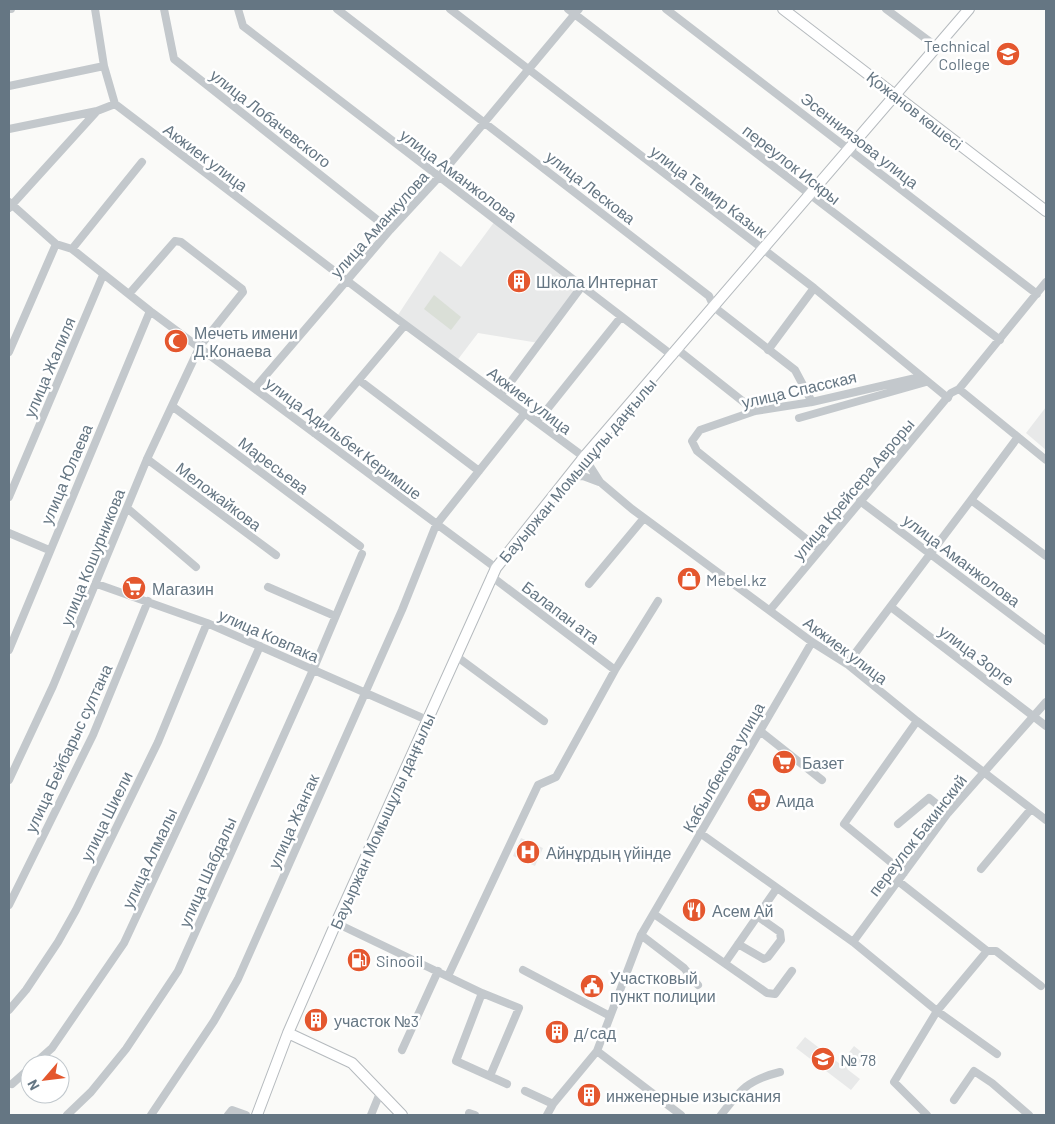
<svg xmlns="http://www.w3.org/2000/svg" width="1055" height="1124" font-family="Barlow,sans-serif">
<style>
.built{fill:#e8e9e9}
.green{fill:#dadfd7}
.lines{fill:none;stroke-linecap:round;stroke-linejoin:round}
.major-casing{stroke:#b5babe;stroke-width:12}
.minor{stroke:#c3c8cc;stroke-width:8}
.major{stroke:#fff;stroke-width:10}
.labels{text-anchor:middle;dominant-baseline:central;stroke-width:5;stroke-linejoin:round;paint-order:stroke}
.poi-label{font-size:16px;fill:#657683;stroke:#fff;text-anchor:start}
.street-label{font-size:16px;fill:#657683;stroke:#fff}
</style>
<rect width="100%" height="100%" fill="#fafaf8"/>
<path class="built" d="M495 221 582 286 539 343 478 333 456 362 396 318 440 251 461 267Z
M1046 407V450L1026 433Z
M521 838 543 848 535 866 513 856Z
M805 1037 840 1064 854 1046 865 1055 855 1068 851 1064 847 1069 860 1079 851 1090 796 1048Z"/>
<path class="green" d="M434 295 461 317 451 330 424 309Z"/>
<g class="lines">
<g class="major-casing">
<path id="major" d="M783 9 1046 211
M288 1033 352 1063 402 1115
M257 1115 288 1033 336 923 496 568 584 457 969 9"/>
</g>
<path class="minor" d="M9 9H11
M95 9 104 66 115 104 396 318 584 457 600 482 632 509 812 642 847 664 917 721 1046 820
M164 9 174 59 390 230
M238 9 243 26 673 356
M337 9 709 296 714 307 795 370 812 402
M450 9 814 288 948 398
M568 9 1000 340
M666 9 1037 294
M886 9 937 47
M9 86 104 66
M9 129 97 111 115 104
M9 202 56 244 72 249 150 311 496 568
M9 208 97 111
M72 249 142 162
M678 350 755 411
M768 350 814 288
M9 352 56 244
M359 380 479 471
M255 388 390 230 438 178 579 9
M959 389 1046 460
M501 395 582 286
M172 406 360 546
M799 418 926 382
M537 422 621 317
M314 433 405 325
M1018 437 971 500 1046 556
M147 459 276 555
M568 477 583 476 599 482
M9 497 103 275
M860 501 1046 641
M127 508 196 567
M9 533 49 550
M820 550 697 451 692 441 700 430 755 411 812 402 920 377
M491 576 615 670
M97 584 207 623 427 720
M589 584 644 518
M268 587 335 616
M891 607 1046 726
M770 610 951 393 959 389 1046 282
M9 650 150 311
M456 656 544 721
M847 664 971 500
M760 731 822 780
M9 780 53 686 147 459 200 346 243 292 242 289 181 242 175 241 129 294
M898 824 929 798 948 813
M700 833 853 942 937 1011 997 1054
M981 869 1031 809
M904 873 844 824 917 721
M898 881 987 951H996L1041 986
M9 905 93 735 148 601
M654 914 767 993 775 994 792 971
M336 923 482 993 456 1061 507 1084
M641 935 684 968 698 985
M853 942 948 813 1046 702
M738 944 764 959 768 957 781 940 780 932 757 916
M725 963 777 888
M523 970 610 1016
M448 976 538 785 556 777 615 670 658 601
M482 993 519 1008 490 1076
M9 1010 26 990 58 942 76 910 158 742 207 623
M402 1050 438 971
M597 1051 681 1115
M34 1064 52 1048 124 943 200 780 260 646
M12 1084 30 1068
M525 1091 553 1104
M954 1100 974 1071 992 1083 1029 1115
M469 1113 475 1115
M67 1115 91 1092 126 1049 178 971 313 670 362 554
M151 1115 214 1021 238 979 402 610 436 525 525 413
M228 1115 232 1110 246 1115
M371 1115 380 1093
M547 1115 553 1104 597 1051 641 935 812 642
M721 1115C741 1089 748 1080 780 1072
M927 1115 894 1082 937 1011 987 951"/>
<use href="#major" class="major"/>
</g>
<defs>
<g id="university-disc" transform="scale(1.25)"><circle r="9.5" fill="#e4572e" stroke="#fff"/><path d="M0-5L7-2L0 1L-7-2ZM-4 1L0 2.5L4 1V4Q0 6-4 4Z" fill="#fff"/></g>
<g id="building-disc" transform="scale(1.25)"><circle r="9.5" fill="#e4572e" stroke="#fff"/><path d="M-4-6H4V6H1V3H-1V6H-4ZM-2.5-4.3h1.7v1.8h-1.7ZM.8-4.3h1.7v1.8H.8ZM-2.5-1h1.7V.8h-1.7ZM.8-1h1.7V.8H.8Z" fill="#fff"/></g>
<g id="mosque-disc" transform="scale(1.25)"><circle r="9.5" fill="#e4572e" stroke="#fff"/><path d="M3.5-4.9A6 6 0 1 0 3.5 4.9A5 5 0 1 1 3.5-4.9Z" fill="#fff"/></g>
<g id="shop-disc" transform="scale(1.25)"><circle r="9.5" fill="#e4572e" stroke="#fff"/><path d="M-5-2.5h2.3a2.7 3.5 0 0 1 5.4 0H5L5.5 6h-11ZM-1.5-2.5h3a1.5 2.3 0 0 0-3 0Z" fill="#fff"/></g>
<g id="supermarket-disc" transform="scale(1.25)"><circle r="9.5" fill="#e4572e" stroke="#fff"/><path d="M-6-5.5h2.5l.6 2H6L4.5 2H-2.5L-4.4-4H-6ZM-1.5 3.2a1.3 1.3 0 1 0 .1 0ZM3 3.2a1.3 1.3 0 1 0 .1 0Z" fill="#fff"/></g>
<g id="hospital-disc" transform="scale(1.25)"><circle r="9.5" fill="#e4572e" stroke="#fff"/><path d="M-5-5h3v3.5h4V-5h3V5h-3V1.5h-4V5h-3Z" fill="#fff"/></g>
<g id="restaurant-disc" transform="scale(1.25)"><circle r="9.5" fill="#e4572e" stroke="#fff"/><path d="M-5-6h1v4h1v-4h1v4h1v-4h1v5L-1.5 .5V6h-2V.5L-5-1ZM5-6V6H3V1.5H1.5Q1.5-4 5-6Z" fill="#fff"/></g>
<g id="fuel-disc" transform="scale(1.25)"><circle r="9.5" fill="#e4572e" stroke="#fff"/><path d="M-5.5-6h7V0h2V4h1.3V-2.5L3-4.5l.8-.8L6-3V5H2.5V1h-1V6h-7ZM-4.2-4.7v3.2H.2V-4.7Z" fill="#fff"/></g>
<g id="civic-disc" transform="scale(1.25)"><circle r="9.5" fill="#e4572e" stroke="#fff"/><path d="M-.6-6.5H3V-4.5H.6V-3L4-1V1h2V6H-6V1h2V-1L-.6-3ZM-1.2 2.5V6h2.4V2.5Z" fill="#fff"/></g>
<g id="school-disc" transform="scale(1.25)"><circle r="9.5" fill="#e4572e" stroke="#fff"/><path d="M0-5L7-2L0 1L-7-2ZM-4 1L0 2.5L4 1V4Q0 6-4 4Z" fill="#fff"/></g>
</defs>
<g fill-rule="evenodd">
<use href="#university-disc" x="1008" y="54"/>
<use href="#building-disc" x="519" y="281"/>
<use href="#mosque-disc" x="176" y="341"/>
<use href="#shop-disc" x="689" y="579"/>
<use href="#supermarket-disc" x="134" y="588"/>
<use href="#supermarket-disc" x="784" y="762"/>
<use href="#supermarket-disc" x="759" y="800"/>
<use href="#hospital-disc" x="528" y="852"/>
<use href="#restaurant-disc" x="694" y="910"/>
<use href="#fuel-disc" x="359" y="960"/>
<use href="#civic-disc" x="592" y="986"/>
<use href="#building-disc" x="316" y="1020"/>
<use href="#building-disc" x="557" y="1032"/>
<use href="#school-disc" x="823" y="1059"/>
<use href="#building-disc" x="589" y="1095"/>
</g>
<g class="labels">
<g class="poi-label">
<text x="990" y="45" text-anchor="end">Technical<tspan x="990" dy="18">College</tspan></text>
<text x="536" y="281">Школа Интернат</text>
<text x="194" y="332">Мечеть имени<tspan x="194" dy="18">Д.Конаева</tspan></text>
<text x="706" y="579">Mebel.kz</text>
<text x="152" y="588">Магазин</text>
<text x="802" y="762">Базет</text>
<text x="776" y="800">Аида</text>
<text x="546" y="852">Айнұрдың үйінде</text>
<text x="712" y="910">Асем Ай</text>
<text x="376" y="960">Sinooil</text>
<text x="610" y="977">Участковый<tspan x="610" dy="18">пункт полиции</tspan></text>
<text x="334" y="1020">участок №3</text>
<text x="574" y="1032">д/сад</text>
<text x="840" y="1059">№ 78</text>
<text x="606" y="1095">инженерные изыскания</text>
</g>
<g class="street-label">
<text transform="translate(915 110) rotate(38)">Қожанов көшесі</text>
<text transform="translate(271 118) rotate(38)">улица Лобачевского</text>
<text transform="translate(860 140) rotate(38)">Эсенниязова улица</text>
<text transform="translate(206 157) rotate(37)">Акжиек улица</text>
<text transform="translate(792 164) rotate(38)">переулок Искры</text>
<text transform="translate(459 175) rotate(37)">улица Аманжолова</text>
<text transform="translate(591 187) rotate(38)">улица Лескова</text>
<text transform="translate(709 191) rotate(37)">улица Темир Казык</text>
<text transform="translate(379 224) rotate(-48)">улица Аманкулова</text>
<text transform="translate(49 367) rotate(-67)">улица Жалиля</text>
<text transform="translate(799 389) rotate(-13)">улица Спасская</text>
<text transform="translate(530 400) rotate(37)">Акжиек улица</text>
<text transform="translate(344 438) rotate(37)">улица Адильбек Керимше</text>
<text transform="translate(274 465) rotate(37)">Маресьева</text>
<text transform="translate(577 470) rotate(-50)">Бауыржан Момышұлы даңғылы</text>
<text transform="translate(66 474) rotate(-67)">улица Юлаева</text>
<text transform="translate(853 489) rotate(-50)">улица Крейсера Авроры</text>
<text transform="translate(219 496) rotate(37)">Меложайкова</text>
<text transform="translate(92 557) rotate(-68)">улица Кошурникова</text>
<text transform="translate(962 560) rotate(37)">улица Аманжолова</text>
<text transform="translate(561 612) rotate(37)">Балапан ата</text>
<text transform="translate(269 635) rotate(24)">улица Ковпака</text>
<text transform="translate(846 650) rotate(37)">Акжиек улица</text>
<text transform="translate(977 655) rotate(37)">улица Зорге</text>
<text transform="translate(68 748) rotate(-65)">улица Бейбарыс султана</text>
<text transform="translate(723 767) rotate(-60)">Кабылбекова улица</text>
<text transform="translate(106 816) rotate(-64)">улица Шиели</text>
<text transform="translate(293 821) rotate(-66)">улица Жангак</text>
<text transform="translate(382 821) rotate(-66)">Бауыржан Момышұлы даңғылы</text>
<text transform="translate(917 835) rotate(-52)">переулок Бакинский</text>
<text transform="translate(149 858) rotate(-65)">улица Алмалы</text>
<text transform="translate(207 872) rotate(-66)">улица Шабдалы</text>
</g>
</g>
<rect width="1055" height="1124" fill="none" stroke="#657683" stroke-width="20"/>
<g transform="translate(45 1079) rotate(242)"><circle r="24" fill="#ffffff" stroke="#c1c8cd"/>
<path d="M0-4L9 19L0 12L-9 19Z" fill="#e4572e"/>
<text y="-8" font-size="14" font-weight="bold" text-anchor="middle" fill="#657683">N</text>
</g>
</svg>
